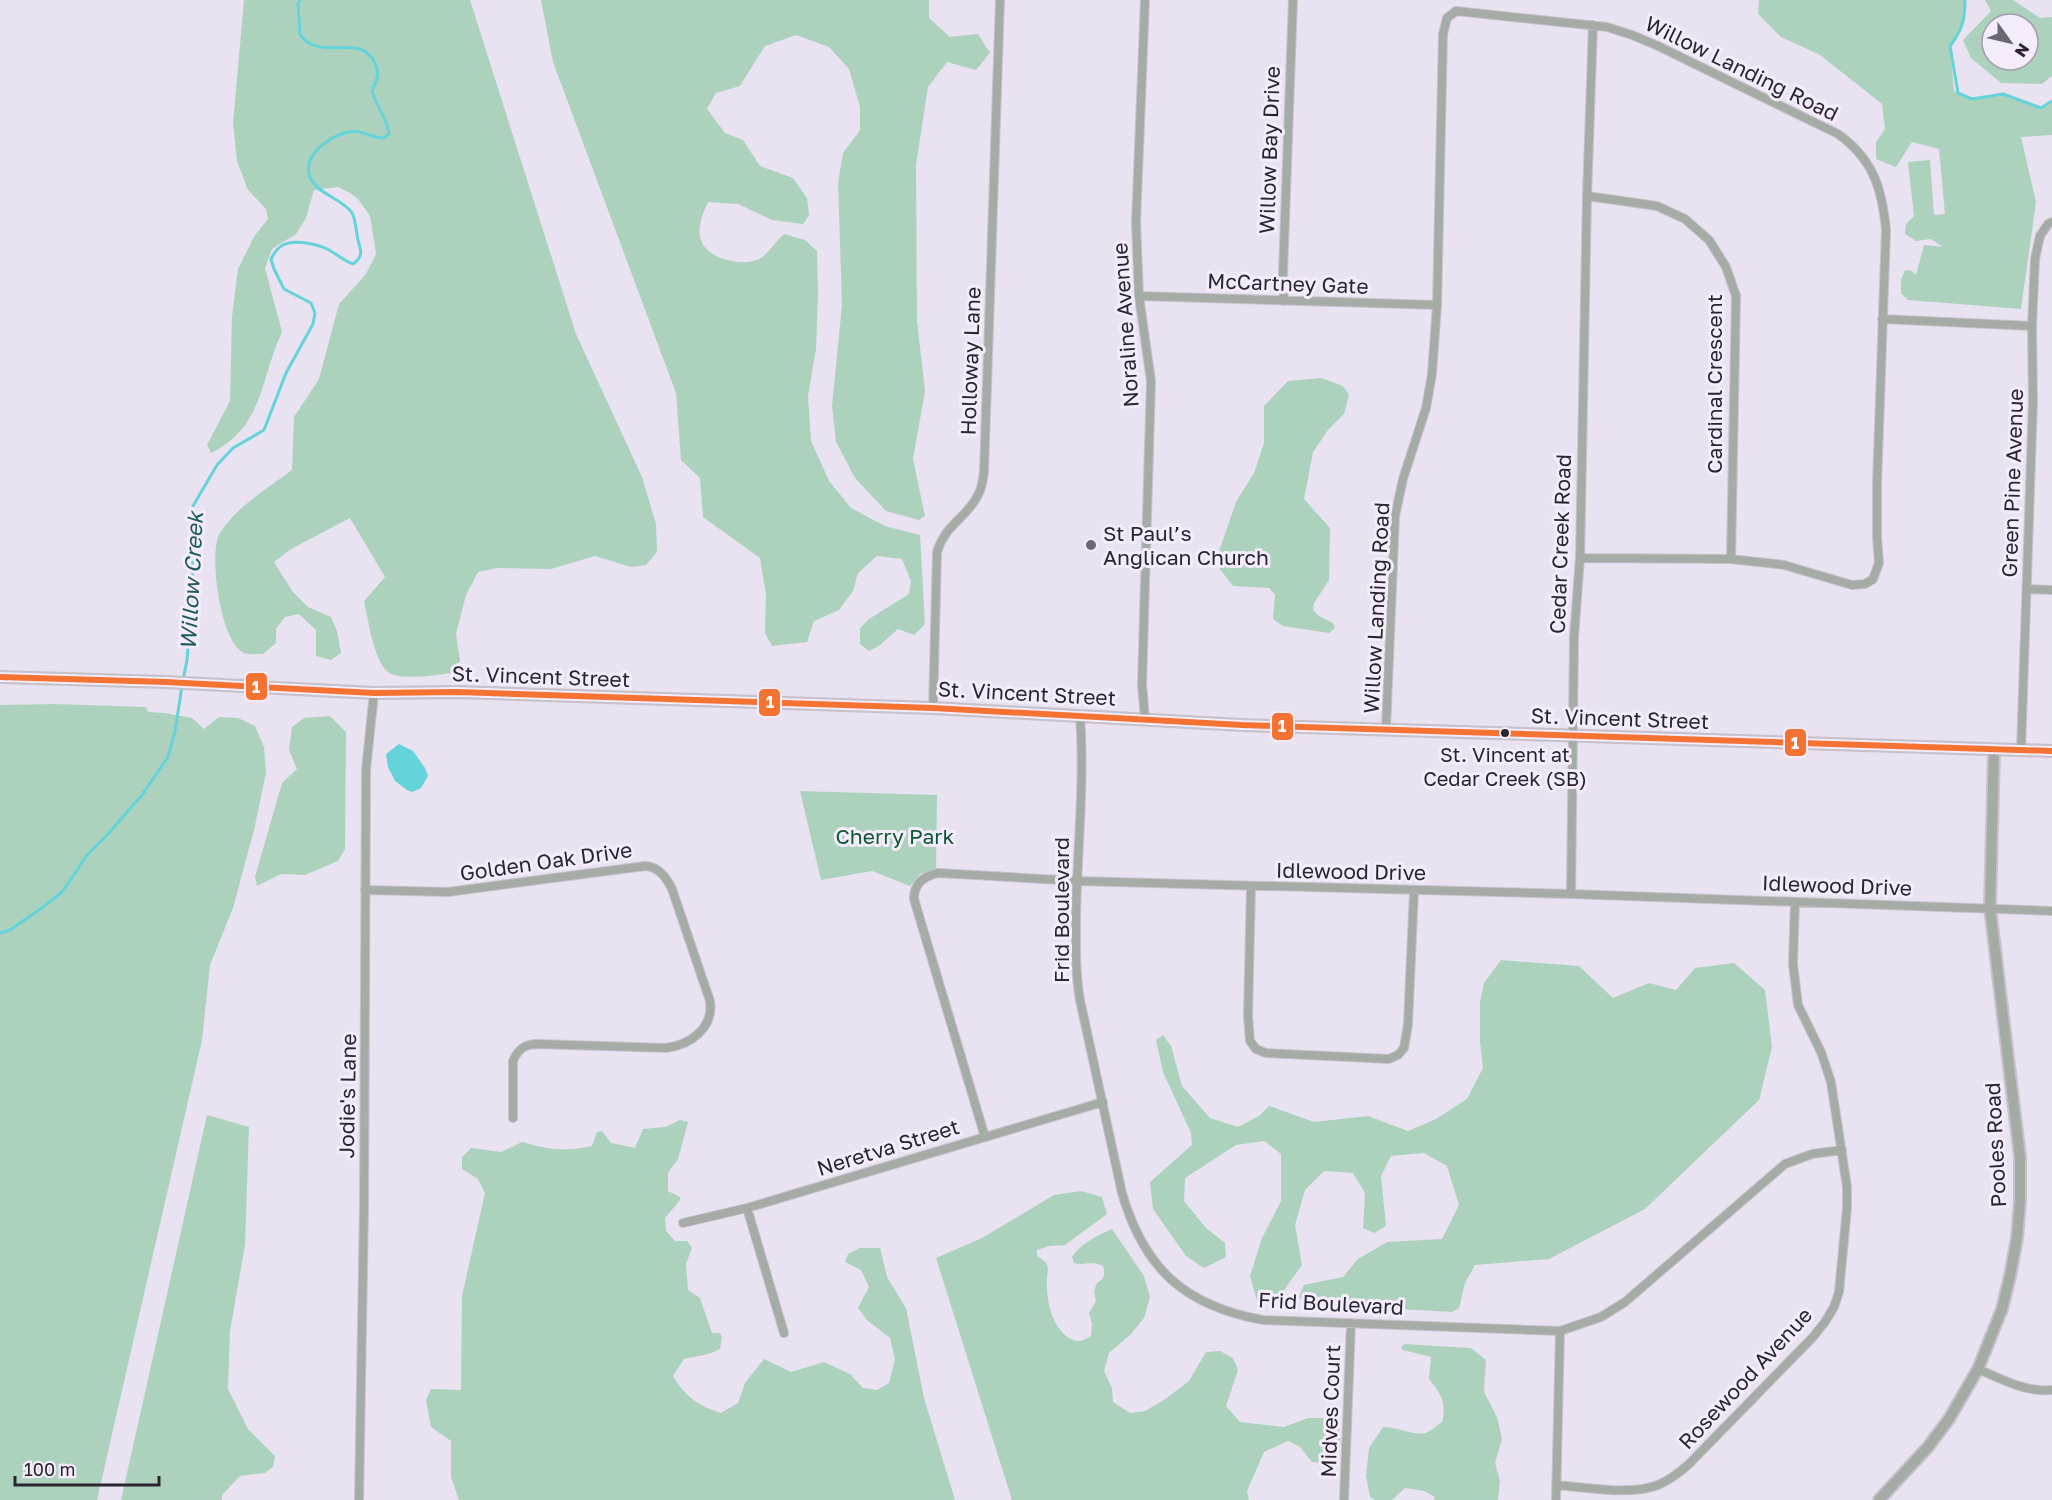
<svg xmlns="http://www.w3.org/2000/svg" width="2052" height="1500" font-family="'Golos Text',sans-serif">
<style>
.green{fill:#acd2be;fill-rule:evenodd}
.water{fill:#64d3da}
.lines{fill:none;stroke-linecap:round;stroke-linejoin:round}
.stream{stroke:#64d3da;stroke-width:3}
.street-casing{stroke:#c7c1cc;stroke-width:10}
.secondary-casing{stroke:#c7c1cc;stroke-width:14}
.street{stroke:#a5aca5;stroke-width:8}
.secondary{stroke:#a4aba5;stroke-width:10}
.bus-1-casing{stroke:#f4ecfb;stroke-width:10}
.bus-1{stroke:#f47333;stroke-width:6}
.poi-dot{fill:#6d6772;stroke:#f4ecfb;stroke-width:2}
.bus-dot{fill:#2a252e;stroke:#f4ecfb;stroke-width:2}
.labels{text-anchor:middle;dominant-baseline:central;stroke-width:6;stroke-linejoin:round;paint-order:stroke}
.bus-label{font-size:20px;fill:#2a252e;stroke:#f4ecfb}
.street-label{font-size:21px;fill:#2a252e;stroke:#f4ecfb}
.poi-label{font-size:21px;fill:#2a252e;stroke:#f4ecfb;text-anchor:start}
.park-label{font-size:21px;fill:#0d5834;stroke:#f4ecfb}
.water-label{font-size:22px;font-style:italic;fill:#1e5b5d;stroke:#f4ecfb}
.line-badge{stroke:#f4ecfb;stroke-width:2}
.badge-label{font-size:16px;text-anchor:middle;font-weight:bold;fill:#fff}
</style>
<rect width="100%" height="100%" fill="#e9e2f0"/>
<path class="green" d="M244 0H470L576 334 642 477 656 524 657 552 646 565 631 567 595 556 551 569 497 568 478 572 466 595 456 634 460 661 451 673C436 675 405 680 391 674 374 666 368 618 364 601L385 577 350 518 291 549 274 562 293 592 308 607 331 617 337 631 341 653 331 660 316 656V630L299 614 285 617 276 629V643L263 654C258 654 249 655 244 653 220 643 208 552 220 533 237 506 267 489 292 470L294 417 319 379 339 304 366 274 376 254 370 216 358 199 350 193 338 187 314 190 306 218 296 234 272 249 265 268 282 332C260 379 264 427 211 453L207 445 230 401 232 316 238 269 255 235 268 219 266 209 248 190 237 161 233 123Z
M541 0H929V18L950 37 978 34 990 53 976 70 947 62 928 87 916 165 917 321 925 391 913 459 925 516 919 520 886 511 855 478 836 442 832 406 842 304 838 183 843 153 860 130V107L849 69 829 47 796 35 765 46 740 86 716 93 707 109 725 133 743 140 760 166 793 178 807 198 809 215 803 224 772 220 738 204 708 202C696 227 693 249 724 259 734 262 746 264 757 260 769 255 774 242 784 234L805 240 817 251 818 294 816 349 808 396 811 441 829 481 851 508 885 526 920 535 925 624 914 635 898 629 879 646 869 651 860 644V628L869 619 909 594 911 581 902 559 877 556 858 573 853 591 839 610 814 621 807 642 772 646 765 633 766 595 760 558 703 517 700 478 681 460 676 393 553 62Z
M1759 0H1965L1964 22 1950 46 1954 91 1969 98 2003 94 2041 108 2052 101V135L2021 137 2036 202 2021 309 1908 300 1901 293V280L1905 270 1912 271 1916 275 1924 245 1943 247 1931 239 1916 241 1905 234 1906 224 1914 216 1908 162 1930 160 1934 215 1945 214 1939 149 1912 142 1896 167 1876 159V142L1885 129 1882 104 1820 55 1781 37 1758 14Z
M1985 0H2013L2040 18 2052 17V76L2042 84 2001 83 1971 58 1963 40 1991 11ZM1992 24H2028V60H1992Z
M1321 378 1343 386 1349 395 1344 414 1328 430 1313 452 1304 499 1330 528 1329 580 1314 603 1313 610 1319 616 1333 623 1335 628 1329 633 1283 626 1273 619 1275 595 1269 588 1233 586 1215 563 1236 502 1254 473 1264 443V406L1288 381Z
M55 704 146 707 148 712 165 713 192 718 204 729 219 717 238 718 255 726 264 747 266 773 254 830 233 908 210 965 202 1040 97 1500H0V705Z
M330 716 346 732 345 849 338 861 305 875 281 874 257 886 255 877 282 783 297 769 289 750 292 727 304 718Z
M800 791 937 795 936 869 920 874 910 886 872 871 821 880Z
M1501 960 1579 966 1613 998 1649 983 1676 990 1695 968 1734 963 1765 990 1772 1047 1759 1100 1645 1209 1549 1259 1475 1265 1465 1283 1459 1308 1452 1312 1308 1304 1299 1297 1304 1285 1343 1277 1358 1259 1387 1242 1442 1239 1459 1205 1447 1166 1424 1153 1391 1156 1381 1176 1386 1226 1374 1233 1363 1228 1365 1193 1353 1173 1324 1171 1305 1190 1295 1225 1302 1265 1277 1300 1257 1301 1250 1276 1262 1238 1281 1201V1154L1264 1141 1236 1145 1185 1178 1184 1201 1206 1228 1225 1243 1226 1257 1204 1268 1186 1256 1153 1209 1150 1182 1192 1145 1191 1133 1163 1072 1156 1040 1163 1035 1171 1046 1182 1086 1210 1118 1238 1127 1259 1116 1269 1106 1314 1122 1368 1116 1408 1131 1436 1119 1467 1099 1483 1068 1480 1043V1002L1484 983Z
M207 1115 249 1127 245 1245 230 1331 228 1389 248 1429 275 1456 273 1467 265 1473 240 1476 222 1495V1500H121Z
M680 1120 688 1122 678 1159 668 1173V1191L680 1197V1200L665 1218 666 1231 675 1241H687L692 1248 686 1264 688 1290 700 1298 712 1333H720L722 1337 720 1349C710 1355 696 1356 684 1359L673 1376C685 1397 699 1406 721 1413L738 1403 745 1383 764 1359 791 1372 824 1362 850 1374 863 1388 877 1390 889 1383 895 1359 890 1338 867 1320 858 1308 869 1287 861 1270 845 1262 848 1254 860 1248H880L887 1277 906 1308 924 1398 955 1500H459L451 1477V1441L431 1427 426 1400 431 1389 461 1390 462 1296 485 1193 478 1179 462 1169V1157L471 1148 501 1152 522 1142C550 1150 564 1152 592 1146L597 1132 602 1131 611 1143 635 1148 643 1129 666 1127Z
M1081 1191 1102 1197 1107 1214 1065 1245 1049 1246 1037 1250V1256C1041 1259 1045 1260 1047 1265 1049 1270 1047 1273 1047 1279 1046 1300 1051 1326 1069 1338 1077 1343 1084 1341 1091 1336L1092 1324 1089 1313 1096 1301 1094 1291 1097 1283C1104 1279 1106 1274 1103 1266 1093 1260 1084 1266 1074 1263L1072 1257C1080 1244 1098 1235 1112 1229L1144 1276 1150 1297 1144 1318 1130 1335 1109 1353 1104 1371 1112 1388 1113 1402 1130 1413 1145 1411 1164 1400 1189 1381 1206 1352 1220 1351 1233 1358 1238 1370 1226 1406 1240 1422 1284 1427 1308 1418H1323L1339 1428C1342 1448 1342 1451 1326 1463L1312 1462 1300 1447 1288 1441 1264 1452 1247 1491 1249 1500H1012L936 1258 982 1238 1054 1195Z
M1404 1344 1471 1348 1486 1360 1484 1392 1497 1417 1502 1439 1495 1463 1500 1481 1498 1500H1434L1435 1497 1424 1491 1405 1488 1392 1500H1375L1370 1497 1366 1476 1369 1448 1383 1427C1397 1427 1414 1436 1426 1433 1431 1431 1437 1425 1442 1422 1447 1403 1441 1394 1429 1379L1431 1357 1403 1350 1401 1348Z"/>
<path class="water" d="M399 744 413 751 425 768 428 776 421 788 412 792 407 790 395 781 388 767 386 754Z"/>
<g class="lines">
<path class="stream" d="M1965 0C1965 20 1962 30 1950 46L1958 93 1972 99 2003 94 2041 108 2052 101
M183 680 187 660 192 596 193 534 190 516 193 506 217 465 233 448 264 430 286 373 313 324 315 313 311 303 284 289 274 269 271 259C274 253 277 248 283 245 295 239 318 244 329 250 338 255 344 261 353 264 364 256 361 251 358 240 356 232 356 220 352 213 344 200 319 194 312 181 298 158 329 136 348 132 364 129 371 139 384 138L389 134C388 120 376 106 372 90 377 81 380 73 375 63 362 36 333 55 311 44 307 43 303 38 300 35L298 4 300 0
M0 933 10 930 43 907 63 891 87 855 107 835 142 795 168 757 175 731 182 686"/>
<g class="street-casing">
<path id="street" d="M1587 196 1657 206 1685 219 1709 240 1726 267 1736 296 1731 559
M1139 296 1437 305
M1284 301 1283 273 1293 0
M1882 319 2032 326
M2027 589 2052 590
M933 708 937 552C946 523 967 518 978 495 982 488 983 480 984 472L1000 0
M1080 716C1085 783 1077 850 1076 917 1076 945 1075 972 1080 1000L1122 1193C1144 1269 1185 1306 1263 1320L1560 1331 1601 1317 1625 1302 1785 1164 1812 1154 1842 1150
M1145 719 1142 684 1151 381 1139 296 1136 222 1145 0
M1386 728 1395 516 1403 479 1426 408 1432 374 1437 305 1443 34 1447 18 1456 11 1607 27 1632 35 1658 46 1838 134C1873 159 1882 188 1886 230L1877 484V537L1879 563 1873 579 1865 584 1852 585 1784 565 1731 559 1580 558
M2021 750 2033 401 2032 326 2035 259 2040 236 2048 224 2052 222
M1251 887 1248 1016 1250 1041 1256 1049 1266 1053 1389 1059 1398 1055 1404 1048 1408 1024 1414 891
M365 890 448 892 645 866C659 867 666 877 672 889L710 1001C714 1028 690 1045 666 1048L538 1044C525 1044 518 1049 513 1061V1118
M1571 894 1574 637 1580 558 1587 196 1593 25
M985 1137 914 899C914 883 924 876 938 873L1077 881 1571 894 2052 911
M747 1208 784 1333
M683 1223 747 1208 1103 1102
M1978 1369C2001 1379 2027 1393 2052 1390
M1556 1485C1586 1487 1630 1496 1658 1485 1670 1480 1680 1472 1689 1464L1813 1337 1825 1322 1834 1307 1839 1292 1847 1208V1187L1831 1082 1821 1052 1798 1005 1793 964 1795 902
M359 1500 364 1209 366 770 374 693
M1344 1500 1351 1323
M1556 1500 1560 1331"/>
</g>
<g class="secondary-casing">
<path id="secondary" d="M0 677 166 682 374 693 457 692 933 708 1242 725 2052 751
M1879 1500 1928 1447 1949 1419 1978 1369 2002 1309 2010 1276 2017 1238 2020 1201V1157L1990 908 1994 750"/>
</g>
<use href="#street" class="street"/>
<use href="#secondary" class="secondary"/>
<g class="bus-1-casing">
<path id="bus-1" d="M0 677 166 682 374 693 457 692 933 708 1242 725 2052 751"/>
</g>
<use href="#bus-1" class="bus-1"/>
</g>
<circle class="poi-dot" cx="1091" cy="545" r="6"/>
<circle class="bus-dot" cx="1505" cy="733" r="5"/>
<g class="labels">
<g class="bus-label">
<text x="1505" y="754">St. Vincent at<tspan x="1505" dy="24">Cedar Creek (SB)</tspan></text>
</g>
<g class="street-label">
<text transform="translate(1742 68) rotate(26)">Willow Landing Road</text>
<text transform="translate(1269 150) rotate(-88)">Willow Bay Drive</text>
<text transform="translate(1288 283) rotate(2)">McCartney Gate</text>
<text transform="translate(1125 325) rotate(-94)">Noraline Avenue</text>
<text transform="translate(970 361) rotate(-88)">Holloway Lane</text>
<text transform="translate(1714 384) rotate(-90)">Cardinal Crescent</text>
<text transform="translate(2012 483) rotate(-88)">Green Pine Avenue</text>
<text transform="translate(1560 544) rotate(-88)">Cedar Creek Road</text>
<text transform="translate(1376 608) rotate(-87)">Willow Landing Road</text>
<text transform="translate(541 676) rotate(2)">St. Vincent Street</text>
<text transform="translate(1027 693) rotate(3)">St. Vincent Street</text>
<text transform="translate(1620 718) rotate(2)">St. Vincent Street</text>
<text transform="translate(546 861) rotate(-8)">Golden Oak Drive</text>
<text transform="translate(1351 871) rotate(1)">Idlewood Drive</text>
<text transform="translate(1837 885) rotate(2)">Idlewood Drive</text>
<text transform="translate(1061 910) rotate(-90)">Frid Boulevard</text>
<text transform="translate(347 1096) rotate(-89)">Jodie's Lane</text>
<text transform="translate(1995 1145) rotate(-93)">Pooles Road</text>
<text transform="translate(888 1147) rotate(-17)">Neretva Street</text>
<text transform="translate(1331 1303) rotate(3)">Frid Boulevard</text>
<text transform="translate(1745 1378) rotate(-47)">Rosewood Avenue</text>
<text transform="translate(1330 1411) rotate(-88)">Midves Court</text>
</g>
<g class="poi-label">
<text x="1103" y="533">St Paul’s<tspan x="1103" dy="24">Anglican Church</tspan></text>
</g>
<g class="park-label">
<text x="895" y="836">Cherry Park</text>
</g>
<g class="water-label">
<text transform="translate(191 581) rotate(-87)">Willow Creek</text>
</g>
</g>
<g class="line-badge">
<rect x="245" y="672" width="23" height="29" rx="6" fill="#f47333"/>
<rect x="758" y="688" width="23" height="29" rx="6" fill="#f47333"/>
<rect x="1271" y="712" width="23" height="29" rx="6" fill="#f47333"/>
<rect x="1784" y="728" width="23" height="29" rx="6" fill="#f47333"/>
</g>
<g class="badge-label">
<text x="256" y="693">1</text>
<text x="770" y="708">1</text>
<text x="1282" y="732">1</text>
<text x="1795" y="749">1</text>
</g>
<g transform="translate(2010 42) rotate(124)"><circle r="28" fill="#f4ecfb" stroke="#a39ca9" stroke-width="1.5"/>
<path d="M0-4.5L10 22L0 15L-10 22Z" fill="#6d6772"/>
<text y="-9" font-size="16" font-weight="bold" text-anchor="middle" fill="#2a252e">N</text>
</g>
<path d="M15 1476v9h144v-9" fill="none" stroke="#2a252e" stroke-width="3"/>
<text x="24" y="1476" font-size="18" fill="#2a252e" stroke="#f4ecfb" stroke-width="4.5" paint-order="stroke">100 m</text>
</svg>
